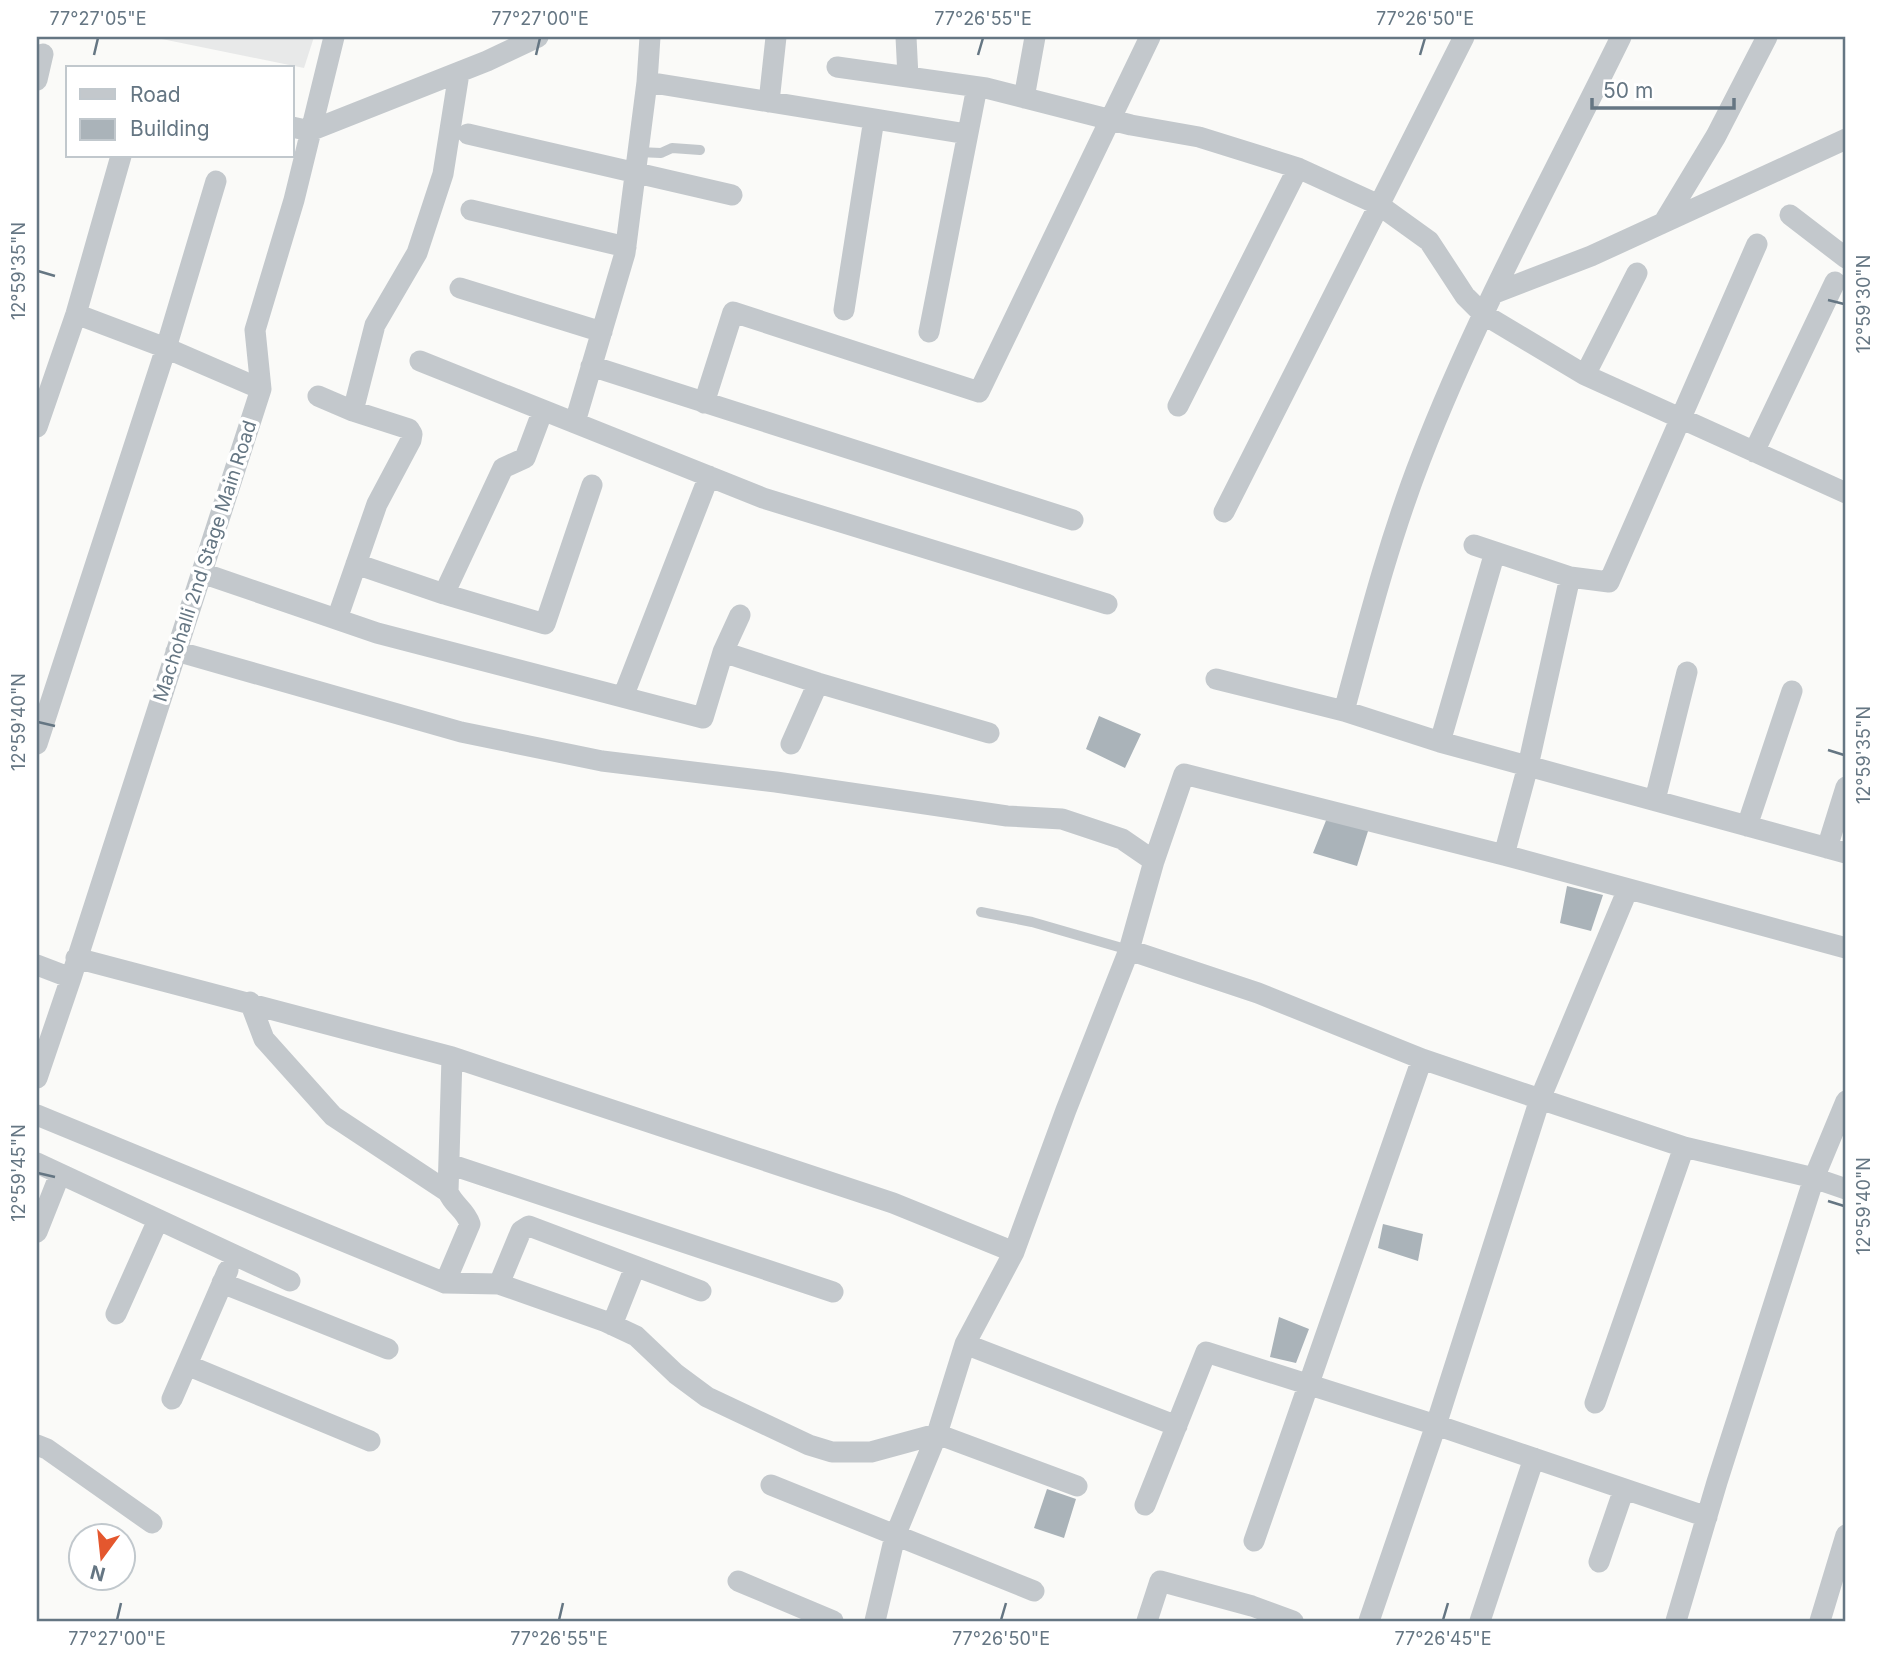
<svg xmlns="http://www.w3.org/2000/svg" width="1883" height="1658" font-family="Inter,sans-serif">
<style>
.built{fill:#e8e9e9}
.building{fill:#aab3b9}
.lines{fill:none;stroke-linecap:round;stroke-linejoin:round}
.service{stroke:#c3c8cc;stroke-width:10}
.minor{stroke:#c3c8cc;stroke-width:21}
.ticks{fill:none;stroke:#657683;stroke-width:2.5}
.labels{text-anchor:middle;dominant-baseline:central;stroke-width:7;stroke-linejoin:round;paint-order:stroke}
.street-label{font-size:19px;fill:#657683;stroke:#fff}
.neatline{fill:none;stroke:#657683;stroke-width:2.5}
.ticks-label{font-size:18px;text-anchor:middle;fill:#657683}
</style>
<rect width="100%" height="100%" fill="#fafaf8"/>
<path class="built" d="M152 37H314L304 68Z"/>
<path class="building" d="M1099 716 1141 734 1125 768 1086 749Z
M1327 818 1369 828 1357 866 1313 853Z
M1567 886 1603 895 1591 931 1560 923Z
M1383 1224 1423 1234 1418 1261 1378 1248Z
M1279 1317 1309 1329 1296 1363 1270 1357Z
M1047 1489 1076 1499 1064 1538 1034 1528Z"/>
<g class="lines">
<path class="service" d="M638 152 661 153 672 148 700 150
M981 912 1032 922 1129 950"/>
<path class="minor" d="M906 37 908 77
M837 67 986 88 1131 125 1199 137 1298 168 1379 205 1429 241 1465 296 1483 314 1585 375 1846 493
M37 80 43 54
M647 82 967 134
M1024 98 1035 37
M769 102 776 37
M292 127 310 131 487 61 538 37
M468 134 732 195
M471 210 626 247
M1790 215 1846 258
M1664 222 1716 136 1767 37
M460 288 602 332
M1495 293 1591 256 1846 139
M844 310 874 119
M76 314 166 348 261 389
M929 332 977 87
M420 361 763 498 1107 604
M591 366 1073 520
M1585 375 1637 273
M318 396 353 411 409 429 412 434 411 440 377 504 337 619
M704 403 733 312 979 392 1150 37
M1178 406 1298 168
M353 411 375 325 417 253 443 174 459 73
M575 422 625 253 647 82 650 37
M37 427 76 314 121 156
M1754 452 1835 282
M1224 512 1464 37
M1474 545 1570 577 1609 582 1757 244
M356 564 444 594 545 624 592 485
M202 573 377 633 703 718 723 652 740 615
M444 594 503 468 525 458 543 410
M176 651 461 732 602 761 776 782 1007 816 1062 819 1122 839 1154 861
M723 652 818 683 989 733
M1216 679 1344 711 1440 742 1846 853
M623 697 709 476
M1344 711C1367 626 1389 540 1421 458 1477 313 1553 176 1621 37
M1440 742 1495 552
M37 744 166 348 216 181
M791 744 818 683
M1655 800 1687 672
M1747 826 1792 691
M1827 848 1846 787
M1504 855 1528 766 1570 577
M1129 950 1258 993 1422 1059 1540 1099 1684 1147 1814 1178 1846 1189
M76 958 452 1057 893 1203 1014 1252
M37 965 71 978
M250 1002 264 1039 333 1116 448 1192
M37 1078 71 978 261 389 255 330 294 200 334 37
M37 1115 445 1283 499 1284 604 1321 636 1336 676 1374 707 1397 809 1445 832 1452H871L937 1434 1077 1486
M37 1163 290 1281
M449 1164 833 1292
M37 1232 60 1174
M222 1283 388 1349
M445 1283 470 1224C465 1209 454 1206 448 1192L452 1057
M499 1284 521 1231 529 1226 701 1291
M116 1314 158 1220
M612 1325 635 1267
M965 1344 1177 1426
M187 1365 370 1441
M172 1399 228 1270
M1595 1403 1684 1147
M37 1445 47 1449 152 1523
M771 1485 1034 1591
M1145 1505 1206 1352 1436 1425 1707 1517
M1254 1541 1422 1059
M1599 1562 1624 1489
M738 1581 833 1621
M875 1621 895 1536 937 1434 965 1344 1014 1252 1066 1110 1129 950 1154 861 1184 774 1504 855 1846 948
M1147 1621 1160 1581 1252 1606 1293 1621
M1369 1621 1436 1425 1540 1099 1628 889
M1480 1621 1534 1458
M1676 1621 1717 1482 1814 1178 1846 1101
M1820 1621 1846 1535"/>
</g>
<path class="ticks" d="M94 55 98 38M536 55 540 38M978 55 983 38M1420 55 1425 38M38 271 55 276M1828 300 1844 304M38 722 55 726M1828 750 1844 755M38 1173 55 1177M1828 1201 1844 1206M117 1620 121 1603M559 1620 563 1603M1001 1620 1006 1603M1443 1620 1448 1603"/>
<g class="labels">
<g class="street-label">
<text transform="translate(205 561) rotate(-72)">Machohalli 2nd Stage Main Road</text>
</g>
</g>
<rect width="1883" height="1658" fill="none" stroke="#ffffff" stroke-width="77"/>
<rect x="66" y="66" width="228" height="91" fill="#ffffff" stroke="#c1c8cd" stroke-width="2"/>
<rect x="80" y="89" width="35" height="10" fill="#c3c8cc" stroke="#c1c8cd" stroke-width="2"/>
<text x="130" y="102" font-size="21" fill="#657683">Road</text>
<rect x="80" y="119" width="35" height="21" fill="#aab3b9" stroke="#c1c8cd" stroke-width="2"/>
<text x="130" y="136" font-size="21" fill="#657683">Building</text>
<g transform="translate(102 1557) rotate(195)"><circle r="33" fill="#ffffff" stroke="#c1c8cd" stroke-width="2"/>
<path d="M0-5L12 26L0 18L-12 26Z" fill="#e4572e"/>
<text y="-10" font-size="19" font-weight="bold" text-anchor="middle" fill="#657683">N</text>
</g>
<path d="M1592 98v10h142v-10" fill="none" stroke="#657683" stroke-width="3.5"/>
<text x="1603" y="98" font-size="21" fill="#657683" stroke="#ffffff" stroke-width="5" paint-order="stroke">50 m</text>
<rect x="38" y="38" width="1806" height="1582" class="neatline"/>
<g class="ticks-label">
<text x="98" y="25">77°27'05"E</text>
<text x="540" y="25">77°27'00"E</text>
<text x="983" y="25">77°26'55"E</text>
<text x="1425" y="25">77°26'50"E</text>
<text transform="translate(19 271) rotate(-90)" y="6">12°59'35"N</text>
<text transform="translate(1864 304) rotate(-90)" y="6">12°59'30"N</text>
<text transform="translate(19 722) rotate(-90)" y="6">12°59'40"N</text>
<text transform="translate(1864 755) rotate(-90)" y="6">12°59'35"N</text>
<text transform="translate(19 1173) rotate(-90)" y="6">12°59'45"N</text>
<text transform="translate(1864 1206) rotate(-90)" y="6">12°59'40"N</text>
<text x="117" y="1645">77°27'00"E</text>
<text x="559" y="1645">77°26'55"E</text>
<text x="1001" y="1645">77°26'50"E</text>
<text x="1443" y="1645">77°26'45"E</text>
</g>
</svg>
